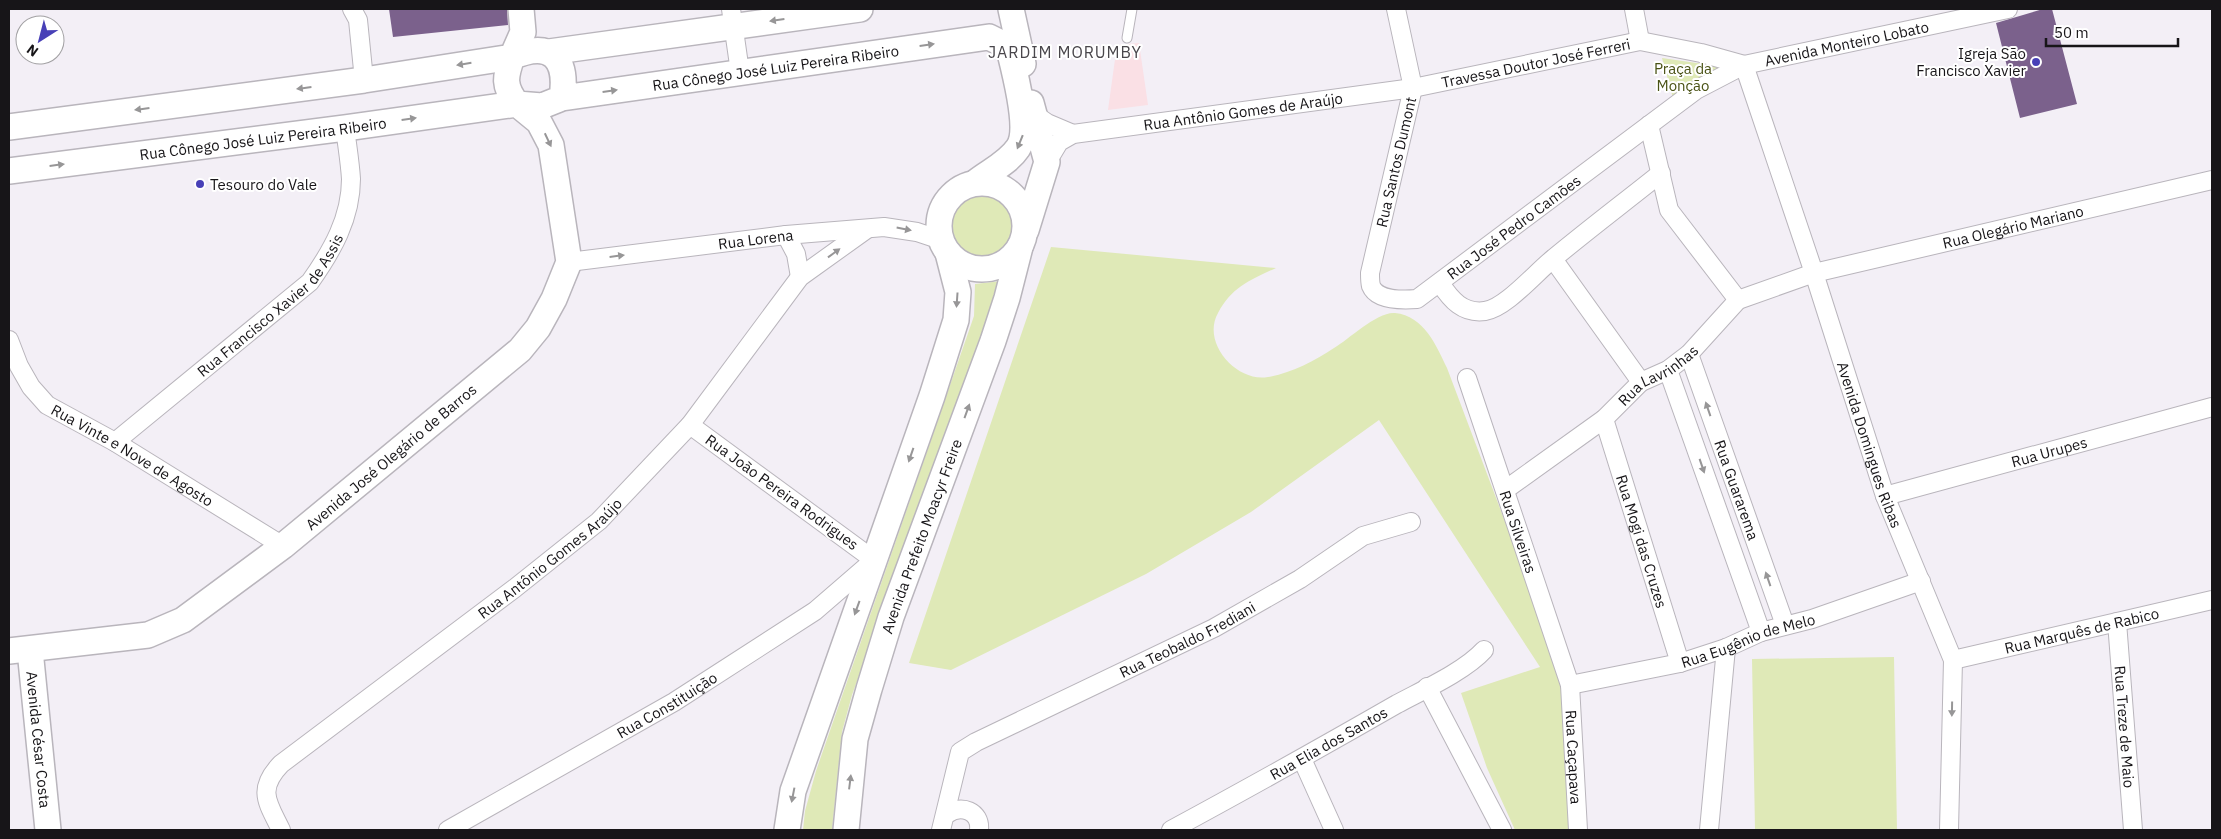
<svg xmlns="http://www.w3.org/2000/svg" width="2221" height="839" font-family="'IBM Plex Sans',sans-serif">
<style>
.education{fill:#fae0e5}
.green{fill:#dfe9b7}
.building{fill:#7b618c}
.lines{fill:none;stroke-linecap:round;stroke-linejoin:round}
.lane-casing{stroke:#b9b5bc;stroke-width:11}
.street-casing{stroke:#b9b5bc;stroke-width:20}
.secondary-casing{stroke:#b9b5bc;stroke-width:28}
.lane{stroke:#fff;stroke-width:9}
.street{stroke:#fff;stroke-width:18}
.secondary{stroke:#fff;stroke-width:25}
.oneway{fill:#979697}
.poi-dot{fill:#4840b7;stroke:#fff;stroke-width:2}
.labels{text-anchor:middle;dominant-baseline:central;stroke-width:4;stroke-linejoin:round;paint-order:stroke}
.street-label{font-size:15px;fill:#171518;stroke:#fff}
.poi-label{font-size:15px;fill:#171518;stroke:#fff;text-anchor:end}
.park-label{font-size:15px;fill:#4a5215;stroke:#fff}
.neighbourhood-label{font-size:16px;letter-spacing:1px;fill:#49464b;stroke:#fff}
</style>
<rect width="100%" height="100%" fill="#f3eff6"/>
<path class="education" d="M1139 43 1148 105 1108 110 1117 45Z"/>
<path class="green" d="M1662 58 1731 68 1674 102Z
M943 225a38 38 0 1 1 76 0a38 38 0 1 1-76 0Z
M1051 247 1276 268C1250 280 1232 287 1218 313 1201 343 1237 383 1268 377 1292 373 1314 361 1334 348 1349 339 1378 311 1395 313 1424 316 1436 345 1447 368L1560 667 1573 830H1515L1487 768 1461 693 1540 667 1379 420 1251 512 1146 574 951 670 909 663Z
M1001 281 852 695 842 732 832 830H803L805 811 816 771 974 316 975 284Z
M1894 657 1897 830H1755L1752 659Z"/>
<path class="building" d="M389 9H507L508 25 393 37Z
M2043 9H2052L2077 104 2020 118 1996 23Z"/>
<g class="lines">
<g class="lane-casing">
<path id="lane" d="M1127 38 1132 9"/>
</g>
<g class="street-casing">
<g id="street">
<path d="M352 9 358 20 364 80"/>
<path d="M731 9 740 72"/>
<path id="s1" d="M1396 9 1413 88 1370 273C1370 276 1370 282 1371 286 1377 301 1404 300 1417 299L1696 90 1744 65 2008 9"/>
<path d="M1634 9 1640 41"/>
<path id="s2" d="M1744 65 1814 273 1885 496 1953 660 1949 830"/>
<path d="M1034 114 1047 123 1073 134"/>
<path d="M1649 125 1669 210 1738 300"/>
<path id="s3" d="M1047 162 1059 142 1073 134 1413 88 1640 41 1701 53 1744 65"/>
<path d="M786 235 796 254 800 277"/>
<path d="M1553 259 1641 382"/>
<path id="s4" d="M569 262 786 235 884 227 917 232 941 240"/>
<path d="M1440 283C1451 300 1463 314 1485 311 1506 308 1536 272 1554 258 1589 229 1626 201 1661 173"/>
<path id="s5" d="M9 340 19 366 31 387 47 405 115 442 283 546"/>
<path id="s6" d="M1689 354 1785 625"/>
<path d="M1668 370 1761 632"/>
<path id="s7" d="M1467 378 1570 685 1578 830"/>
<path id="s8" d="M1604 419 1680 663"/>
<path id="s9" d="M115 442 310 282C332 251 351 218 351 179 350 162 347 145 345 128"/>
<path id="s10" d="M1505 490 1604 419 1641 382 1668 370 1689 354 1738 300 1814 273 2212 180"/>
<path id="s11" d="M1885 496 2212 407"/>
<path id="s12" d="M2117 622 2133 830"/>
<path id="s13" d="M1953 660 2212 600"/>
<path id="s14" d="M1570 685 1680 663 1726 648 1761 632 1812 619 1921 581"/>
<path d="M1427 687 1502 830"/>
<path d="M1302 759 1334 830"/>
<path d="M947 814C961 804 981 811 979 830"/>
<path id="s15" d="M281 830C268 803 256 790 281 764L515 588 599 521 690 425 800 277 867 229"/>
<path id="s16" d="M448 830 674 702 815 611 874 560 690 425"/>
<path id="s17" d="M941 830 960 752 976 742 1214 628 1300 579 1363 536 1411 522"/>
<path id="s18" d="M1171 830C1247 789 1322 747 1397 704 1423 690 1465 671 1484 650"/>
<path d="M1709 830 1726 648"/>
</g>
</g>
<g class="secondary-casing">
<g id="secondary">
<path d="M1011 9 1023 64"/>
<path d="M549 52 860 9"/>
<path id="s19" d="M562 98C568 58 551 40 512 57 505 77 503 86 517 104L542 106 562 98 989 37 1003 44 1010 53C1015 73 1030 131 1018 148 1008 163 990 171 976 182"/>
<path d="M9 127 364 80 512 57 523 32 521 9"/>
<path id="s20" d="M9 171 345 128 517 104 539 122 551 145 569 262 554 299 538 328 520 350 283 546 183 620 148 635 9 651"/>
<circle cx="982" cy="226" r="43"/>
<path d="M1026 230 1047 162 1031 103"/>
<path id="s21" d="M30 650 48 830"/>
<path d="M787 830 793 791 932 396 956 320 958 292 948 253"/>
<path id="s22" d="M846 830 855 739 869 689 891 617 993 341 1007 298 1020 247"/>
</g>
</g>
<use href="#lane" class="lane"/>
<use href="#street" class="street"/>
<use href="#secondary" class="secondary"/>
</g>
<defs><path id="oneway-solid" d="M-6-.8H1V-3.2L6.5 0L1 3.2V.8H-6Z" transform="scale(1.25)"/></defs>
<g class="oneway">
<use href="#oneway-solid" transform="translate(777 20) rotate(172)"/>
<use href="#oneway-solid" transform="translate(927 45) rotate(-8)"/>
<use href="#oneway-solid" transform="translate(464 64) rotate(171)"/>
<use href="#oneway-solid" transform="translate(304 88) rotate(173)"/>
<use href="#oneway-solid" transform="translate(610 91) rotate(-8)"/>
<use href="#oneway-solid" transform="translate(142 109) rotate(173)"/>
<use href="#oneway-solid" transform="translate(409 119) rotate(-8)"/>
<use href="#oneway-solid" transform="translate(548 140) rotate(65)"/>
<use href="#oneway-solid" transform="translate(1020 142) rotate(112)"/>
<use href="#oneway-solid" transform="translate(57 165) rotate(-7)"/>
<use href="#oneway-solid" transform="translate(904 229) rotate(11)"/>
<use href="#oneway-solid" transform="translate(834 253) rotate(-36)"/>
<use href="#oneway-solid" transform="translate(617 256) rotate(-7)"/>
<use href="#oneway-solid" transform="translate(957 300) rotate(94)"/>
<use href="#oneway-solid" transform="translate(1708 409) rotate(-109)"/>
<use href="#oneway-solid" transform="translate(967 411) rotate(-70)"/>
<use href="#oneway-solid" transform="translate(911 455) rotate(109)"/>
<use href="#oneway-solid" transform="translate(1702 466) rotate(71)"/>
<use href="#oneway-solid" transform="translate(1768 579) rotate(-109)"/>
<use href="#oneway-solid" transform="translate(857 608) rotate(110)"/>
<use href="#oneway-solid" transform="translate(1952 709) rotate(91)"/>
<use href="#oneway-solid" transform="translate(850 782) rotate(-83)"/>
<use href="#oneway-solid" transform="translate(793 795) rotate(101)"/>
</g>
<g class="poi-dot">
<circle cx="2036" cy="62" r="5"/>
<circle cx="200" cy="184" r="5"/>
</g>
<g class="labels">
<g class="street-label">
<text stroke="none"><textPath href="#s1" startOffset="842">Avenida Monteiro Lobato</textPath></text>
<text stroke="none"><textPath href="#s3" startOffset="508">Travessa Doutor José Ferreri</textPath></text>
<text stroke="none"><textPath href="#s19" startOffset="401">Rua Cônego José Luiz Pereira Ribeiro</textPath></text>
<text stroke="none"><textPath href="#s3" startOffset="211">Rua Antônio Gomes de Araújo</textPath></text>
<text stroke="none"><textPath href="#s20" startOffset="256">Rua Cônego José Luiz Pereira Ribeiro</textPath></text>
<text transform="translate(1396 162) rotate(-77)">Rua Santos Dumont</text>
<text stroke="none"><textPath href="#s10" startOffset="588">Rua Olegário Mariano</textPath></text>
<text stroke="none"><textPath href="#s1" startOffset="455">Rua José Pedro Camões</textPath></text>
<text stroke="none"><textPath href="#s4" startOffset="188">Rua Lorena</textPath></text>
<text stroke="none"><textPath href="#s9" startOffset="208">Rua Francisco Xavier de Assis</textPath></text>
<text stroke="none"><textPath href="#s10" startOffset="192">Rua Lavrinhas</textPath></text>
<text stroke="none"><textPath href="#s2" startOffset="400">Avenida Domingues Ribas</textPath></text>
<text stroke="none"><textPath href="#s11" startOffset="170">Rua Urupes</textPath></text>
<text stroke="none"><textPath href="#s5" startOffset="175">Rua Vinte e Nove de Agosto</textPath></text>
<text transform="translate(391 457) rotate(-40)">Avenida José Olegário de Barros</text>
<text stroke="none"><textPath href="#s6" startOffset="144">Rua Guararema</textPath></text>
<text transform="translate(782 492) rotate(36)">Rua João Pereira Rodrigues</text>
<text stroke="none"><textPath href="#s7" startOffset="162">Rua Silveiras</textPath></text>
<text stroke="none"><textPath href="#s22" startOffset="305">Avenida Prefeito Moacyr Freire</textPath></text>
<text stroke="none"><textPath href="#s8" startOffset="128">Rua Mogi das Cruzes</textPath></text>
<text stroke="none"><textPath href="#s15" startOffset="412">Rua Antônio Gomes Araújo</textPath></text>
<text stroke="none"><textPath href="#s13" startOffset="132">Rua Marquês de Rabico</textPath></text>
<text stroke="none"><textPath href="#s17" startOffset="334">Rua Teobaldo Frediani</textPath></text>
<text stroke="none"><textPath href="#s14" startOffset="184">Rua Eugênio de Melo</textPath></text>
<text stroke="none"><textPath href="#s16" startOffset="252">Rua Constituição</textPath></text>
<text stroke="none"><textPath href="#s12" startOffset="105">Rua Treze de Maio</textPath></text>
<text stroke="none"><textPath href="#s21" startOffset="90">Avenida César Costa</textPath></text>
<text stroke="none"><textPath href="#s18" startOffset="180">Rua Elia dos Santos</textPath></text>
<text stroke="none"><textPath href="#s7" startOffset="396">Rua Caçapava</textPath></text>
</g>
<g class="poi-label">
<text x="2026" y="53">Igreja São<tspan x="2026" dy="17">Francisco Xavier</tspan></text>
<text x="210" y="184" text-anchor="start">Tesouro do Vale</text>
</g>
<g class="park-label">
<text x="1683" y="68">Praça da<tspan x="1683" dy="17">Monção</tspan></text>
</g>
<g class="neighbourhood-label">
<text x="1065" y="52">JARDIM MORUMBY</text>
</g>
</g>
<rect width="2221" height="839" fill="none" stroke="#171518" stroke-width="20"/>
<g transform="translate(40 40) rotate(216)"><circle r="24" fill="#ffffff" stroke="#a2a1a3"/>
<path d="M0-4L9 19L0 12L-9 19Z" fill="#4840b7"/>
<text y="-8" font-size="14" font-weight="bold" text-anchor="middle" fill="#171518">N</text>
</g>
<path d="M2046 38v8h132v-8" fill="none" stroke="#171518" stroke-width="2.5"/>
<text x="2054" y="38" font-size="15" fill="#171518" stroke="#ffffff" stroke-width="4" paint-order="stroke">50 m</text>
</svg>
